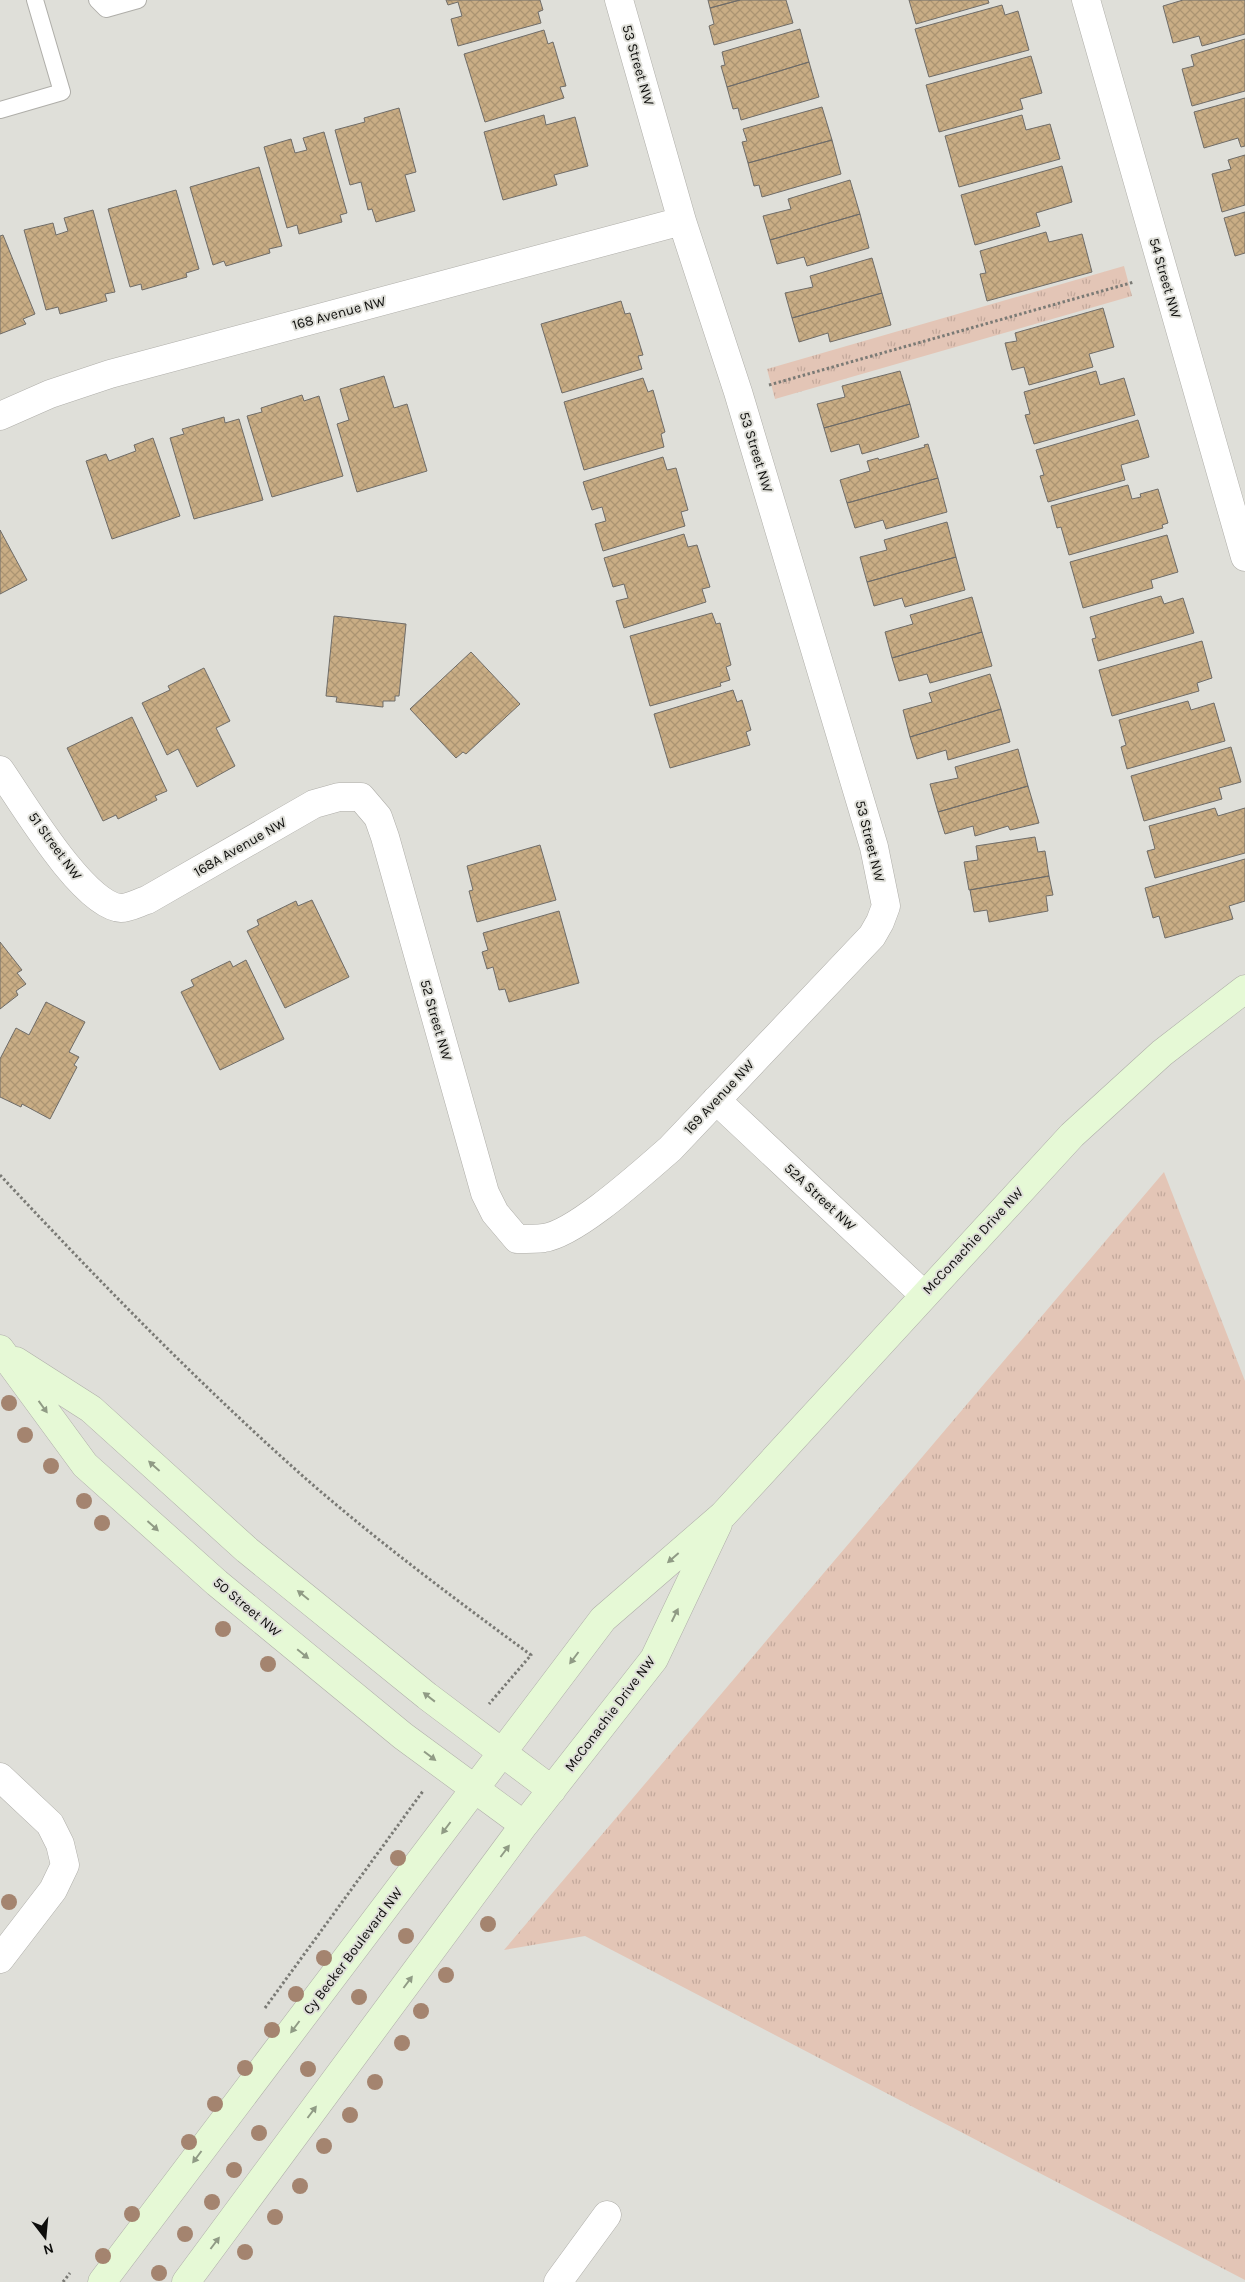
<svg xmlns="http://www.w3.org/2000/svg" width="1245" height="2282" font-family="Karla,sans-serif">
<style>
.grass{fill:url(#grass-tufts)}
.building{fill:url(#building-cross-hatch);stroke:#6f6c68}
.lines{fill:none;stroke-linecap:round;stroke-linejoin:round}
.lane-casing{stroke:#afaea9;stroke-width:18}
.street-casing{stroke:#afaea9;stroke-width:29}
.secondary-casing{stroke:#afaea9;stroke-width:29}
.path{stroke:#7a7a75;stroke-width:3;stroke-dasharray:2.5 2.5;stroke-linecap:butt}
.lane{stroke:#fff;stroke-width:16}
.street{stroke:#fff;stroke-width:28}
.secondary{stroke:#e6f9d6;stroke-width:28}
.tree{fill:#a4846f}
.oneway{fill:#909b85}
.labels{text-anchor:middle;dominant-baseline:central;stroke-width:4;stroke-linejoin:round;paint-order:stroke}
.street-label{font-size:14px;fill:#0e0e0c;stroke:#dfdfd9}
</style>
<defs>
<pattern id="grass-tufts" width="24" height="20" patternUnits="userSpaceOnUse" patternTransform="scale(1.25)"><rect width="24" height="20" fill="#e3c5b6"/><path d="M3 7l-1-3M5 7V3M7 7l1-3M15 17l-1-3M17 17v-4M19 17l1-3" fill="none" stroke="#c2a89b"/></pattern>
<pattern id="building-cross-hatch" width="8" height="8" patternUnits="userSpaceOnUse" patternTransform="scale(1.25)"><rect width="8" height="8" fill="#c9ad85"/><path d="M0 0l8 8M0 8l8-8" fill="none" stroke="#ab9472"/></pattern>
</defs>
<rect width="100%" height="100%" fill="#dfdfd9"/>
<path class="grass" d="M1124 266 1132 296 775 399 767 369Z
M1164 1172 1245 1381V2280L585 1936 504 1950Z"/>
<path class="building" d="M446 0H540L543 10 538 12 541 23 458 46 451 19 462 16 458 2 448 5Z
M708 0H740L710 8Z
M740 0H786L793 23 714 45 709 26 714 24 710 8Z
M909 0H988L989 3 916 24Z
M1183 0H1245V34L1202 46 1199 36 1173 43 1163 6Z
M1002 5 1005 15 1018 11 1029 50 929 77 915 29Z
M800 29 809 62 727 87 721 66 725 65 722 52Z
M544 30 548 44 553 42 566 86 560 87 564 98 485 122 464 54Z
M1245 39V91L1192 106 1182 69 1194 66 1191 55Z
M1031 56 1042 93 1020 99 1023 109 939 132 926 85Z
M809 62 819 97 741 120 738 108 733 109 727 87Z
M1245 98V146L1241 147 1238 138 1204 148 1194 112Z
M822 107 832 140 748 163 742 142 747 141 743 129Z
M399 108 416 172 405 175 415 211 376 222 372 209 368 210 361 182 350 185 335 130 365 122 364 118Z
M544 115 546 125 575 117 588 166 554 175 557 185 503 200 484 132Z
M1022 115 1026 130 1050 124 1060 159 959 187 945 136Z
M324 132 347 213 340 215 342 222 299 234 297 225 287 228 264 147 291 139 295 153 307 150 303 138Z
M832 140 841 174 762 197 759 185 754 186 748 163Z
M1245 155V205L1222 212 1212 174 1231 169 1228 160Z
M1062 166 1072 202 1036 213 1040 226 975 245 961 195Z
M259 167 282 246 269 249 270 253 226 266 224 261 213 265 190 187Z
M850 180 860 214 770 240 763 216 791 209 788 199Z
M176 190 199 269 186 273 187 277 142 290 141 284 130 287 108 209Z
M93 210 115 292 105 294 107 301 60 314 58 307 46 310 24 230 53 223 56 235 68 231 64 218Z
M1245 212V253L1235 256 1224 218Z
M860 214 869 248 807 266 804 257 777 264 770 240Z
M1046 232 1049 242 1082 234 1092 272 987 301 980 274 986 273 980 251Z
M3 235 35 314 23 319 26 324 0 334V236Z
M872 258 882 293 792 318 785 293 813 287 810 276Z
M882 293 891 325 830 342 828 333 799 342 792 318Z
M621 301 625 314 630 313 643 355 638 356 642 369 562 393 541 324Z
M1103 308 1114 347 1089 354 1093 367 1029 385 1024 367 1012 370 1005 343 1017 341 1015 333Z
M900 371 910 404 824 428 817 404 845 397 842 386Z
M1096 371 1100 385 1124 378 1135 415 1034 444 1025 415 1030 414 1024 392Z
M384 376 394 408 407 404 427 471 357 492 337 424 349 420 340 389Z
M643 378 648 392 653 390 665 432 661 434 664 447 584 470 564 402Z
M302 395 304 401 319 396 343 476 272 497 247 416 262 412 261 408Z
M910 404 919 437 862 454 859 444 831 452 824 428Z
M224 417 225 423 239 419 263 500 194 519 170 438 184 434 182 429Z
M1138 420 1149 457 1121 465 1125 480 1048 502 1040 476 1044 475 1036 450Z
M153 438 180 516 112 539 86 461 106 454 109 461 136 451 134 445Z
M928 444 938 478 847 503 840 480 870 471 867 461 878 458 879 460 925 447 924 445Z
M663 457 667 470 676 468 688 510 681 512 685 526 603 551 595 524 606 521 602 507 592 510 583 482Z
M938 478 947 512 886 529 883 520 855 528 847 503Z
M1128 485 1132 499 1141 497 1140 494 1158 489 1168 523 1162 525 1163 528 1069 555 1061 527 1057 528 1051 506Z
M947 522 956 557 867 582 860 557 887 550 884 540Z
M0 530 27 580 0 594Z
M684 534 688 547 697 545 710 587 702 589 706 602 624 628 616 601 628 598 624 584 613 587 604 558Z
M1167 535 1178 572 1151 580 1153 588 1083 608 1070 562Z
M956 557 965 590 905 607 902 598 874 606 867 582Z
M1161 596 1164 604 1183 598 1194 633 1098 661 1092 639 1096 638 1090 617Z
M972 597 982 632 892 658 885 632 913 624 910 615Z
M712 613 716 624 720 623 731 665 726 667 730 680 720 683 721 686 650 706 630 636Z
M334 616 406 624 399 696H395V701H383V707L336 702 337 697 326 696Z
M982 632 992 666 930 683 927 674 899 681 892 658Z
M1202 641 1212 678 1197 683 1199 691 1112 716 1099 670Z
M471 652 520 704 466 754 463 752 456 758 410 709Z
M204 668 230 721 216 728 235 766 197 787 178 749 167 755 142 703 170 690 168 686Z
M990 674 1001 709 910 737 903 710 932 702 929 693Z
M733 690 737 702 742 700 751 730 746 732 750 745 670 768 654 714Z
M1188 701 1191 710 1214 703 1225 741 1127 769 1121 747 1126 745 1119 720Z
M1001 709 1010 742 948 760 946 750 917 759 910 737Z
M132 717 167 791 155 796 157 800 118 819 116 815 103 821 67 748Z
M1231 747 1241 782 1219 788 1222 799 1144 821 1131 776Z
M1018 749 1028 786 938 812 930 784 958 778 955 767Z
M1028 786 1039 823 1010 830 1008 826 975 836 973 826 945 834 938 812Z
M1215 808 1218 816 1245 808V853L1155 878 1147 851 1155 849 1149 826Z
M1035 837 1038 852 1045 851 1049 876 969 890 964 862 978 860 976 846Z
M540 845 556 900 477 922 469 891 473 890 467 866Z
M1245 859V901L1229 906 1233 919 1165 938 1159 916 1153 918 1145 888Z
M1049 876 1053 895 1046 896 1048 911 989 922 987 910 974 912 970 890Z
M312 900 349 977 285 1008 247 931 259 925 257 920 296 901 298 906Z
M559 911 579 983 509 1002 505 989 499 990 493 967 487 969 482 952 488 950 483 933Z
M0 942 22 970 17 973 26 984 16 991 18 995 0 1009Z
M246 960 284 1039 220 1070 181 992 194 986 191 980 230 961 233 967Z
M46 1002 85 1022 69 1052 79 1057 74 1065 77 1067 50 1119 22 1104 21 1107 0 1097V1059L16 1028 29 1035Z"/>
<g class="lines">
<g class="lane-casing">
<path id="lane" d="M97 0 106 9 138 0
M0 110 62 92 35 0"/>
</g>
<g class="street-casing">
<path id="street" d="M1086 0 1245 557
M0 416 50 394 110 374 682 221
M0 770C21 800 84 907 121 908 129 908 140 902 147 900L314 804 339 797H361L378 817 385 837 485 1193 495 1213 517 1239C526 1239 536 1239 544 1238 577 1233 643 1172 670 1149L872 936 880 922 886 906 874 847 738 392 682 221 619 0
M716 1100 923 1294
M0 1777 50 1824 60 1844 65 1865 53 1890 0 1959
M558 2282 607 2215"/>
</g>
<g class="secondary-casing">
<path id="secondary" d="M0 1349 85 1465 217 1583 403 1736 524 1825
M16 1361 91 1409 247 1550 427 1696 552 1790
M102 2282 603 1619 723 1515 1072 1135 1162 1053 1245 989
M186 2282 524 1825 654 1659 718 1524"/>
</g>
<path class="path" d="M769 385 1134 282
M0 1175C98 1280 198 1383 305 1478 377 1541 455 1599 531 1655L489 1704
M265 2008 423 1791
M63 2282 70 2273"/>
<use href="#lane" class="lane"/>
<use href="#street" class="street"/>
<use href="#secondary" class="secondary"/>
</g>
<g class="tree">
<circle cx="9" cy="1403" r="8"/>
<circle cx="25" cy="1435" r="8"/>
<circle cx="51" cy="1466" r="8"/>
<circle cx="84" cy="1501" r="8"/>
<circle cx="102" cy="1523" r="8"/>
<circle cx="223" cy="1629" r="8"/>
<circle cx="268" cy="1664" r="8"/>
<circle cx="398" cy="1858" r="8"/>
<circle cx="9" cy="1902" r="8"/>
<circle cx="488" cy="1924" r="8"/>
<circle cx="406" cy="1936" r="8"/>
<circle cx="324" cy="1958" r="8"/>
<circle cx="446" cy="1975" r="8"/>
<circle cx="296" cy="1994" r="8"/>
<circle cx="359" cy="1997" r="8"/>
<circle cx="421" cy="2011" r="8"/>
<circle cx="272" cy="2030" r="8"/>
<circle cx="402" cy="2043" r="8"/>
<circle cx="245" cy="2068" r="8"/>
<circle cx="308" cy="2069" r="8"/>
<circle cx="375" cy="2082" r="8"/>
<circle cx="215" cy="2104" r="8"/>
<circle cx="350" cy="2115" r="8"/>
<circle cx="259" cy="2133" r="8"/>
<circle cx="189" cy="2142" r="8"/>
<circle cx="324" cy="2146" r="8"/>
<circle cx="234" cy="2170" r="8"/>
<circle cx="300" cy="2186" r="8"/>
<circle cx="212" cy="2202" r="8"/>
<circle cx="132" cy="2214" r="8"/>
<circle cx="275" cy="2217" r="8"/>
<circle cx="185" cy="2234" r="8"/>
<circle cx="245" cy="2252" r="8"/>
<circle cx="103" cy="2256" r="8"/>
<circle cx="159" cy="2273" r="8"/>
</g>
<defs><path id="oneway-solid" d="M-6-.8H1V-3.2L6.5 0L1 3.2V.8H-6Z" transform="scale(1.25)"/></defs>
<g class="oneway">
<use href="#oneway-solid" transform="translate(43 1407) rotate(54)"/>
<use href="#oneway-solid" transform="translate(154 1466) rotate(-138)"/>
<use href="#oneway-solid" transform="translate(153 1526) rotate(42)"/>
<use href="#oneway-solid" transform="translate(673 1558) rotate(139)"/>
<use href="#oneway-solid" transform="translate(303 1595) rotate(-141)"/>
<use href="#oneway-solid" transform="translate(675 1615) rotate(-64)"/>
<use href="#oneway-solid" transform="translate(303 1654) rotate(39)"/>
<use href="#oneway-solid" transform="translate(574 1658) rotate(127)"/>
<use href="#oneway-solid" transform="translate(429 1697) rotate(-142)"/>
<use href="#oneway-solid" transform="translate(430 1756) rotate(37)"/>
<use href="#oneway-solid" transform="translate(446 1828) rotate(127)"/>
<use href="#oneway-solid" transform="translate(505 1851) rotate(-53)"/>
<use href="#oneway-solid" transform="translate(408 1982) rotate(-53)"/>
<use href="#oneway-solid" transform="translate(295 2027) rotate(127)"/>
<use href="#oneway-solid" transform="translate(312 2112) rotate(-53)"/>
<use href="#oneway-solid" transform="translate(197 2157) rotate(127)"/>
<use href="#oneway-solid" transform="translate(215 2243) rotate(-53)"/>
</g>
<g class="labels">
<g class="street-label">
<text transform="translate(638 65) rotate(74)">53 Street NW</text>
<text transform="translate(1165 278) rotate(74)">54 Street NW</text>
<text transform="translate(339 313) rotate(-15)">168 Avenue NW</text>
<text transform="translate(756 452) rotate(73)">53 Street NW</text>
<text transform="translate(870 841) rotate(76)">53 Street NW</text>
<text transform="translate(55 846) rotate(54)">51 Street NW</text>
<text transform="translate(240 847) rotate(-30)">168A Avenue NW</text>
<text transform="translate(436 1020) rotate(74)">52 Street NW</text>
<text transform="translate(719 1097) rotate(-47)">169 Avenue NW</text>
<text transform="translate(820 1197) rotate(43)">52A Street NW</text>
<text transform="translate(973 1241) rotate(-47)">McConachie Drive NW</text>
<text transform="translate(247 1607) rotate(40)">50 Street NW</text>
<text transform="translate(610 1714) rotate(-53)">McConachie Drive NW</text>
<text transform="translate(353 1951) rotate(-53)">Cy Becker Boulevard NW</text>
</g>
</g>
<g transform="translate(45 2237) rotate(164)" stroke="#dfdfd9" stroke-width="4" paint-order="stroke">
<path d="M0-4L9 19L0 12L-9 19Z" fill="#0e0e0c"/>
<text y="-8" font-size="14" font-weight="bold" text-anchor="middle" fill="#0e0e0c">N</text>
</g>
</svg>
